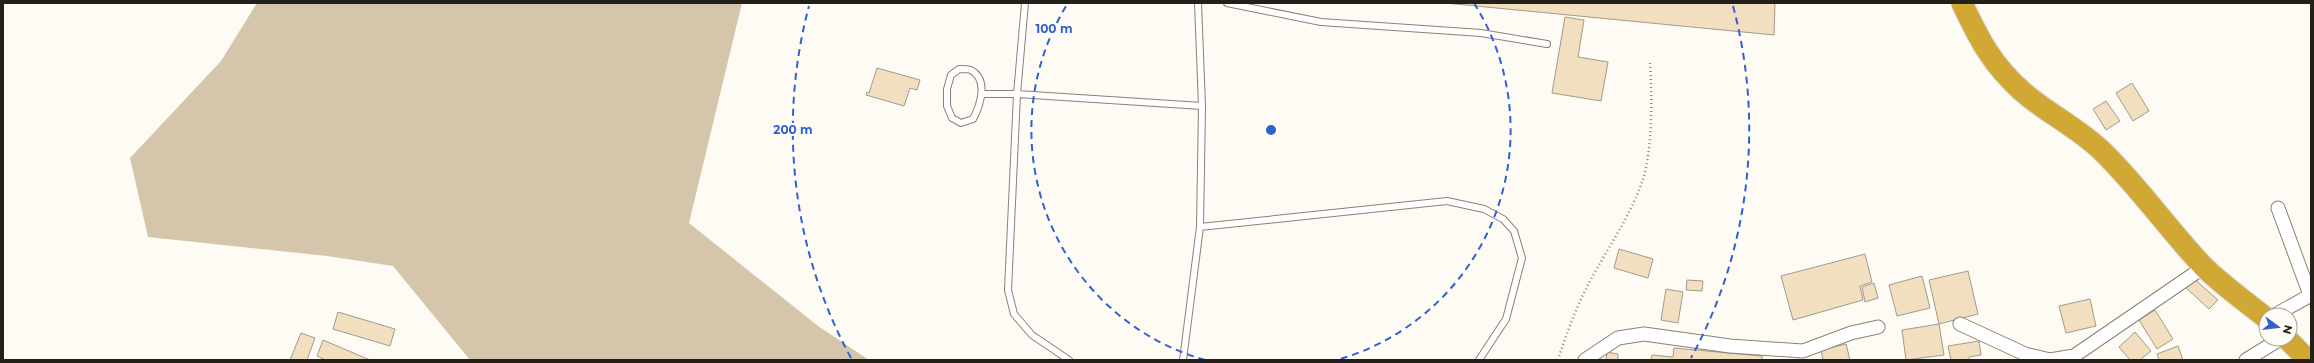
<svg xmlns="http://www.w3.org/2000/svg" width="2314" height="363" font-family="Montserrat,sans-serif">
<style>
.green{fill:#d5c6ab}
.building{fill:#f1dfbf;stroke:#a29a8c}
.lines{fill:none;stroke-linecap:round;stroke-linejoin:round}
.service-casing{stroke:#8a8274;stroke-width:8}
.minor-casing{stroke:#8a8274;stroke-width:15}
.trunk-casing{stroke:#d7d7d6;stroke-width:23}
.path{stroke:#8c8983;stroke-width:2.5;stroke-dasharray:1 3;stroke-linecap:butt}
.service{stroke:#fff;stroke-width:6}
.minor{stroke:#fff;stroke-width:13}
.trunk{stroke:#d0a833;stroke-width:21}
.ring{fill:none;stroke:#2f62d0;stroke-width:2;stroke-dasharray:7 5}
.centre{fill:#2f62d0;stroke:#fefbf5;stroke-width:2}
.ring-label{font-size:12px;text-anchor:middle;font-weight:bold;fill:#2f62d0;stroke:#fefbf5;stroke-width:4;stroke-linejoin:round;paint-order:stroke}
</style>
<rect width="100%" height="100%" fill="#fefbf5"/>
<path class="green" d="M257 3H742L689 223 818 326 869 360H470L393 266 327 256 148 237 130 158 221 61Z"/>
<path class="building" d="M1445 3H1775L1774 35Z
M1565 17 1584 20 1578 57 1608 62 1601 101 1552 93Z
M877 68 920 80 917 90 910 88 904 106 866 95 867 92 869 93Z
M2132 83 2149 111 2133 121 2116 93Z
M2106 101 2120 121 2106 130 2093 109Z
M1619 249 1653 259 1648 278 1614 268Z
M1865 254 1872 282 1860 286 1863 300 1793 320 1781 276Z
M1968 271 1978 314 1939 324 1929 280Z
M1922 276 1930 308 1897 316 1889 285Z
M2193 278 2218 300 2209 309 2185 287Z
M1687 280 1703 281 1702 291 1686 290Z
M1874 283 1878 298 1865 302 1862 287Z
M1666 289 1683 292 1678 323 1661 320Z
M2090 299 2096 326 2066 333 2059 306Z
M2155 310 2173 339 2157 349 2139 320Z
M338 312 395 329 390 346 333 329Z
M1939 324 1944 355 1906 360 1902 330Z
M2135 332 2151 351 2140 360H2130L2119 347Z
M301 333 315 338 307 360H290Z
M323 340 370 360H326L317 356Z
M1979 341 1981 355 1969 357V360H1951L1948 346Z
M1846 344 1850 360H1823L1821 350Z
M2178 346 2183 360H2159L2157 354Z
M1674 348 1762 356V360H1651L1652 355 1673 357Z
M1607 352 1618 354V360H1606Z"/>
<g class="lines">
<g class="service-casing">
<path id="service" d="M1025 3 1017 94 1008 290 1014 314 1032 335 1069 360
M1227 3 1321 22 1481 33 1547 44
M959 69C962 69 968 69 971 70 989 80 980 106 973 119L961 123 952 118 947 106V89L951 75Z
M982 94H1017L1202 106
M1200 227 1447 201 1484 209 1503 219 1514 231 1522 258 1506 319 1479 360
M1183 360 1200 227 1202 106 1198 3"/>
</g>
<g class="minor-casing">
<path id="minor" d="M2278 208 2310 295
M2275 315 2311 295
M1960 324 2025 354 2050 360 2074 356 2204 267
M1585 360 1618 338 1644 334 1730 346 1803 351 1851 333 1878 327
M2246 360 2280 339"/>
</g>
<g class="trunk-casing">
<path id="trunk" d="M1962 3C1979 39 1992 65 2023 92 2048 114 2079 128 2103 152 2139 187 2168 229 2203 266 2222 285 2245 301 2266 318
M2287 339 2308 360"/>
</g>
<path class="path" d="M1558 360C1565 338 1573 316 1583 295 1601 257 1628 222 1642 182 1653 152 1652 94 1650 62"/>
<use href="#service" class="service"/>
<use href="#minor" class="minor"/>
<use href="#trunk" class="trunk"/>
</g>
<g class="ring">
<path d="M1205 360A239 239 0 0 1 1068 3M1474 3A239 239 0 0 1 1337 360"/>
<path d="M851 358A478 478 0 0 1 809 6M1733 6A478 478 0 0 1 1691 358"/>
</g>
<circle cx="1271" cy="130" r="6" class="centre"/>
<g class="ring-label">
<text x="1054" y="33">100 m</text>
<text x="793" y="134">200 m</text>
</g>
<rect width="2314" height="363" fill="none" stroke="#23201a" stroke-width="8"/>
<g transform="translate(2278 327) rotate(105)"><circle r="19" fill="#fefbf5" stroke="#a6a39d"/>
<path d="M0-3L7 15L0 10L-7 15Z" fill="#2f62d0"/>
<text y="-6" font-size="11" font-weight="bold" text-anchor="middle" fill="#23201a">N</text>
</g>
</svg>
